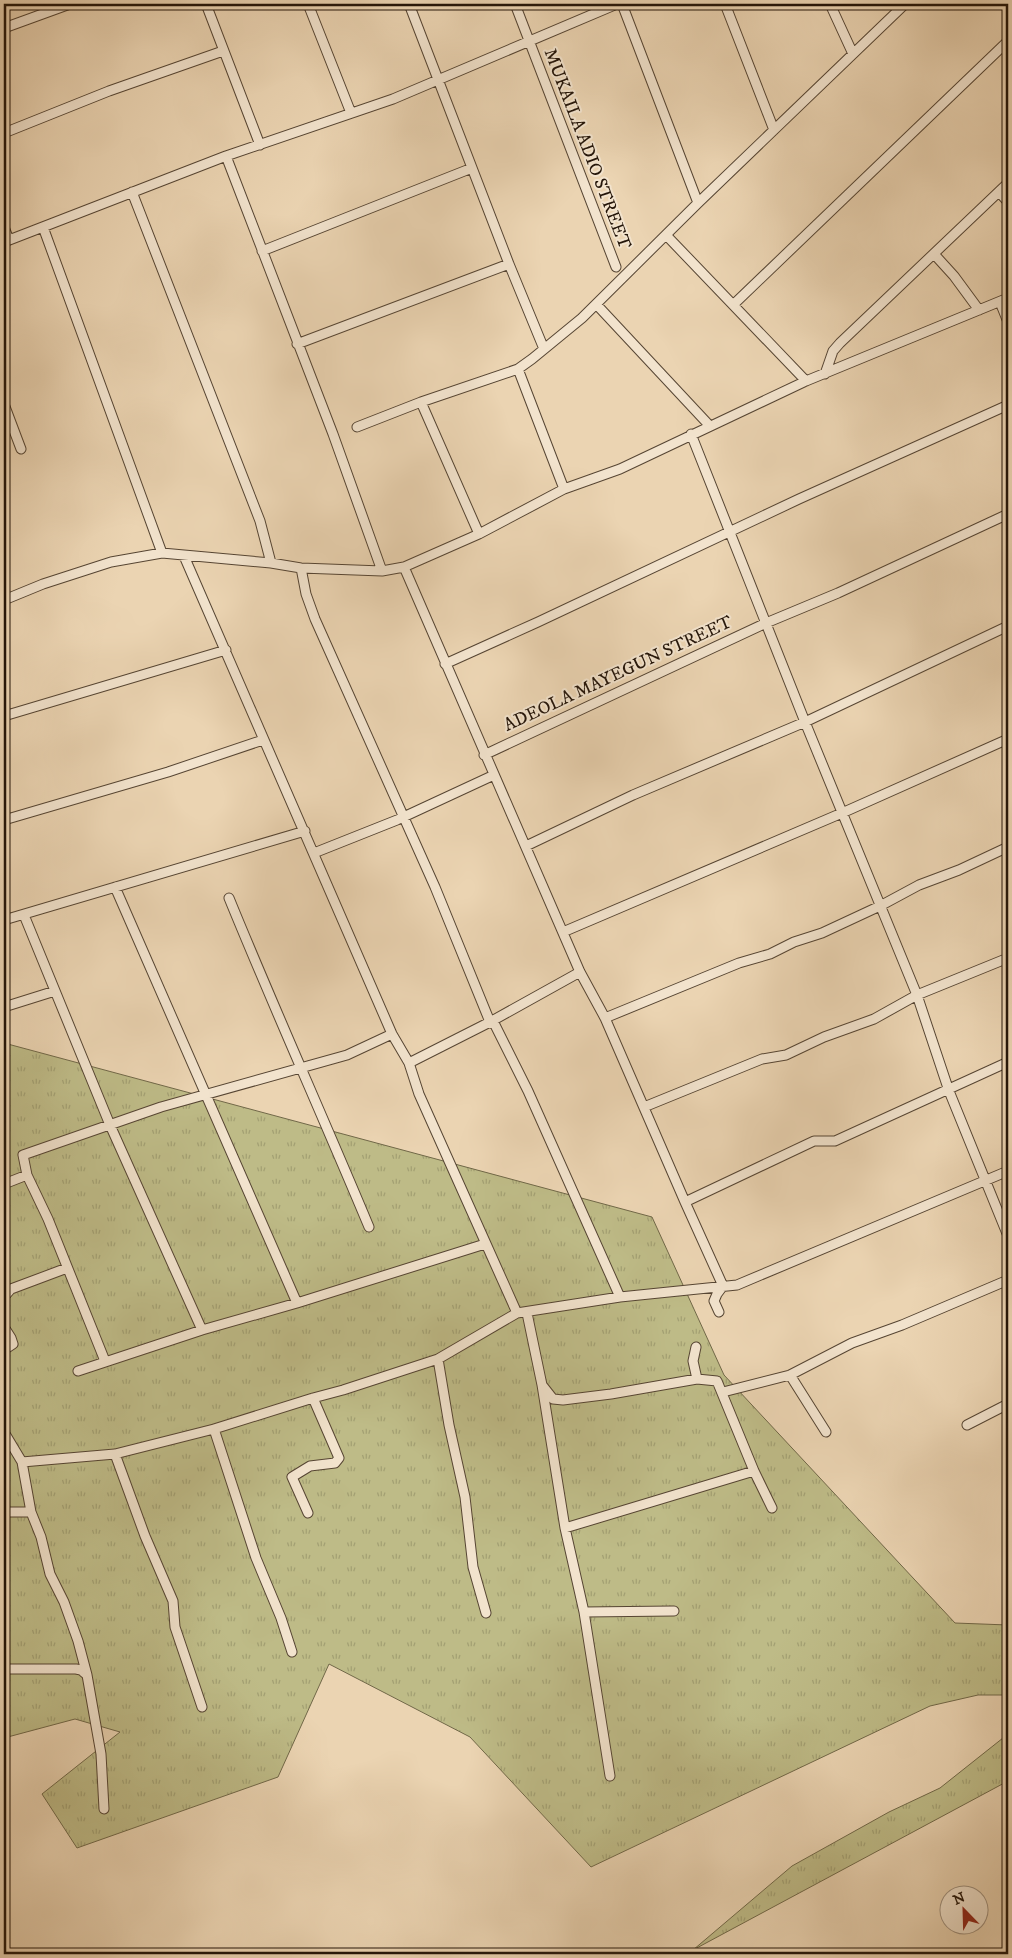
<svg xmlns="http://www.w3.org/2000/svg" width="1012" height="1958" font-family="'IM FELL DW Pica',serif">
<style>
.grass{fill:url(#grass-tufts);stroke:#716848}
.lines{fill:none;stroke-linecap:round;stroke-linejoin:round}
.minor-casing{stroke:#564533;stroke-width:11}
.minor{stroke:#f2e3cd;stroke-width:9}
.labels{text-anchor:middle;dominant-baseline:central;stroke-width:4;stroke-linejoin:round;paint-order:stroke}
.street-label{font-size:18px;fill:#241509;stroke:#f2e3cd}
</style>
<defs>
<pattern id="grass-tufts" width="24" height="20" patternUnits="userSpaceOnUse" patternTransform="scale(1.25)"><rect width="24" height="20" fill="#bebb87"/><path d="M3 7l-1-3M5 7V3M7 7l1-3M15 17l-1-3M17 17v-4M19 17l1-3" fill="none" stroke="#a3a073"/></pattern>
</defs>
<rect width="100%" height="100%" fill="#ebd4b2"/>
<filter id="stains"><feTurbulence type="fractalNoise" baseFrequency=".004" numOctaves="4"/><feColorMatrix values="0 0 0 0 .2 0 0 0 0 .09 0 0 0 0 .02 0 0 0 .5 -.17"/></filter>
<radialGradient id="worn" r=".72"><stop offset=".6" stop-color="#630" stop-opacity="0"/><stop offset="1" stop-color="#630" stop-opacity=".3"/></radialGradient>
<path class="grass" d="M4 1043 652 1217 724 1375 955 1623 1008 1625V1695H978L930 1706 591 1867 470 1737 329 1664 278 1777 77 1848 42 1794 120 1732 75 1719 4 1738Z
M1008 1734V1781L693 1950 792 1866 889 1812 940 1788Z"/>
<g class="lines">
<g class="minor-casing">
<path id="minor" d="M206 4 260 145
M308 4 351 113
M409 4 509 264 544 349
M515 4 616 267
M622 4 698 203
M725 4 774 130
M830 4 853 54
M4 28 70 4
M4 133 109 91 223 51
M226 156 333 434 382 571
M132 192 260 521 271 563
M999 192 1008 202
M4 227 9 240
M43 227 162 553
M666 235 806 381
M4 242 226 156 393 99 617 4
M262 251 472 168
M934 254 954 276 979 310
M1000 302 1008 322
M596 304 709 425
M733 305 1008 41
M297 344 509 264
M518 369 564 489
M825 374 833 351 840 343 1008 183
M421 402 479 534
M4 404 21 449
M357 427 421 402 518 369 532 359 582 318 698 203 905 4
M691 434 805 722 917 995 949 1091 1008 1236
M184 556 392 1034 409 1063 419 1094 517 1313
M404 567 580 972 605 1018 685 1202 723 1286
M301 568 306 594 315 619 435 887 490 1022 495 1025 528 1091 620 1297
M4 600 43 584 111 562 162 553 271 563 301 568 382 571 404 567 479 534 564 489 620 469 806 381 1008 298
M445 664 538 622 799 499 1008 405
M4 716 226 650
M484 755 766 623 838 593 1008 514
M4 820 168 772 263 740
M526 846 633 795 805 722 1008 626
M314 853 397 820 494 775
M115 887 297 1303
M229 898C274 1008 323 1117 369 1227
M24 915 110 1125 202 1330
M4 920 305 831
M563 932 842 813 1008 739
M4 1007 55 991
M605 1018 739 963 770 954 794 942 822 933 880 906 919 885 959 870 1008 847
M409 1063 490 1022 580 972
M644 1107 762 1059 786 1055 824 1037 874 1019 917 995 1008 958
M4 1184 27 1175
M685 1202 814 1141H835L1008 1062
M4 1297 11 1289 67 1268
M719 1312 714 1301 717 1294 723 1286
M527 1313 542 1385 565 1528 584 1612 610 1776
M4 1327 11 1338 13 1344 4 1350
M696 1347 693 1361 697 1379
M438 1359 449 1425 465 1497 473 1567 486 1613
M105 1361 48 1219 27 1175 23 1155 161 1107 347 1055 392 1034
M78 1371 202 1330 297 1303 485 1244
M790 1375 826 1432
M542 1385 553 1399 563 1400 611 1394 697 1379 717 1381 754 1471 772 1508
M723 1392 790 1375 852 1343 902 1325 1008 1280
M967 1425 1008 1404
M214 1429 256 1558 281 1618 292 1652
M4 1432 22 1462 31 1512 41 1537 50 1574 64 1602 78 1641 87 1675
M115 1454 145 1536 173 1601 175 1627 202 1707
M22 1462 115 1454 214 1429 313 1398 343 1390 438 1359 517 1313 620 1297 737 1285 1008 1171
M4 1512H31
M308 1513 292 1477 310 1466 335 1463 339 1458 313 1398
M565 1528 754 1471
M584 1612 674 1611
M4 1669H76L81 1670 87 1675 101 1754 104 1809"/>
</g>
<use href="#minor" class="minor"/>
</g>
<g class="labels">
<g class="street-label">
<text transform="translate(587 149) rotate(69)">MUKAILA ADIO STREET</text>
<text transform="translate(618 674) rotate(-25)">ADEOLA MAYEGUN STREET</text>
</g>
</g>
<rect width="1012" height="1958" fill="none" stroke="#ebd4b2" stroke-width="20"/>
<rect x="5" y="5" width="1002" height="1948" fill="none" stroke="#241509" stroke-width="2.5"/>
<rect x="10" y="10" width="992" height="1938" fill="none" stroke="#241509"/>
<g transform="translate(964 1910) rotate(337)"><circle r="24" fill="#f2e3cd" stroke="#a0917f"/>
<path d="M0-4L9 19L0 12L-9 19Z" fill="#8f2418"/>
<text y="-8" font-size="14" font-weight="bold" text-anchor="middle" fill="#241509">N</text>
</g>
<rect width="100%" height="100%" filter="url(#stains)"/>
<rect width="100%" height="100%" fill="url(#worn)"/>
</svg>
